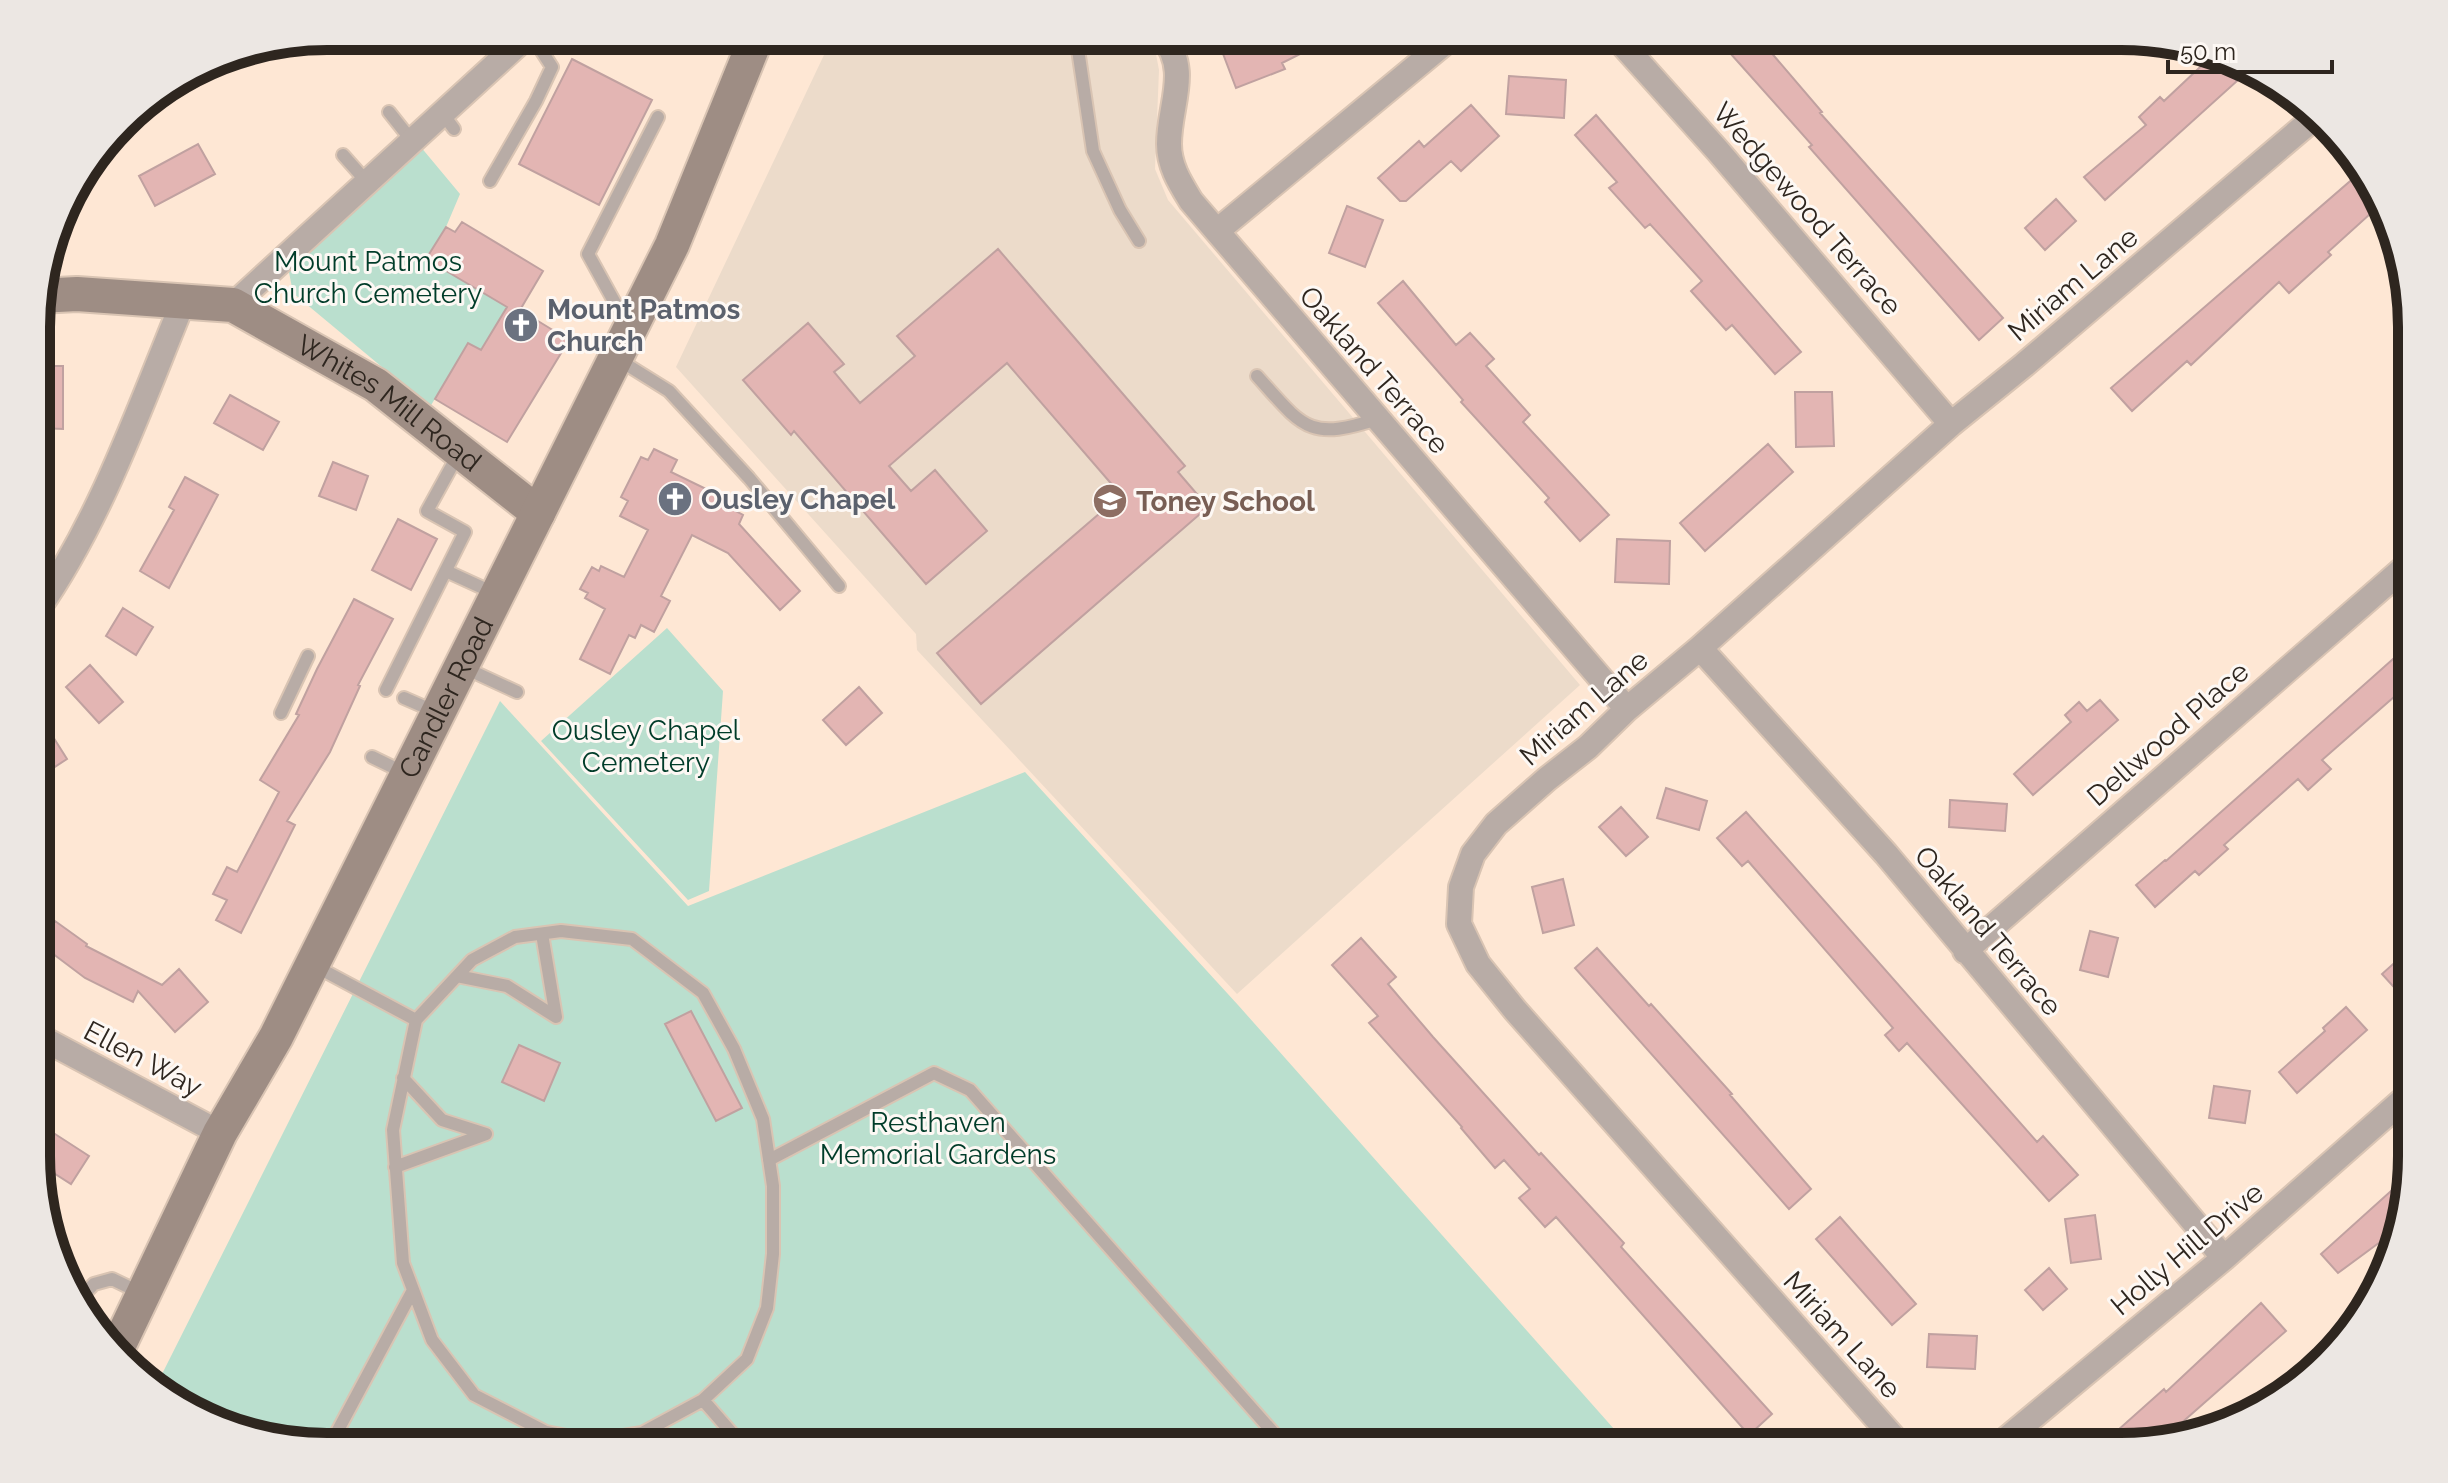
<svg xmlns="http://www.w3.org/2000/svg" width="2448" height="1483" font-family="Raleway,sans-serif">
<style>
.education{fill:#ecdbca}
.green{fill:#badfce}
.building{fill:#e3b5b3;stroke:#c0a1a0;stroke-width:2}
.lines{fill:none;stroke-linecap:round;stroke-linejoin:round}
.lane-casing{stroke:#d9c4b3;stroke-width:16}
.street-casing{stroke:#d9c4b3;stroke-width:28}
.secondary-casing{stroke:#d9c4b3;stroke-width:38}
.lane{stroke:#b8aca6;stroke-width:12}
.street{stroke:#b8aca6;stroke-width:24}
.secondary{stroke:#9e8d84;stroke-width:34}
.labels{text-anchor:middle;dominant-baseline:central;stroke-width:6;stroke-linejoin:round;paint-order:stroke}
.street-label{font-size:28px;fill:#2e261f;stroke:#fdf8f4}
.park-label{font-size:28px;fill:#003c29;stroke:#fdf8f4}
.worship-label{font-size:28px;font-weight:bold;fill:#5b616d;stroke:#fdf8f4;text-anchor:start}
.education-label{font-size:28px;font-weight:bold;fill:#785e54;stroke:#fdf8f4;text-anchor:start}
.rim{fill:none;stroke:#2e261f;stroke-width:10}
</style>
<rect width="100%" height="100%" fill="#fee7d4"/>
<path class="education" d="M833 36 1146 37 1155 49 1159 70 1155 169 1168 200 1580 685 1237 994 917 650 916 634 676 367Z"/>
<path class="green" d="M420 146 460 194 446 227 427 259 507 307 481 351 468 343 430 407 293 293 288 267Z
M667 628 723 691 709 891 688 900 541 741Z
M500 701 688 906 1025 772 1238 1005 1630 1447H326L234 1432 166 1398 155 1388Z"/>
<path class="building" d="M1262 36H1336L1282 63 1285 69 1236 88 1222 51Z
M1731 36H1757L1822 112 1820 113 2003 318 1979 340 1809 147 1812 145 1722 44Z
M2213 55 2237 81 2105 200 2084 177 2146 125 2139 117 2160 97 2164 101Z
M572 59 652 100 599 205 519 164Z
M1509 76 1566 80 1564 118 1506 114Z
M1471 105 1499 136 1461 171 1451 161 1406 201H1400L1378 178 1419 141 1424 147Z
M1596 115 1801 352 1775 374 1732 325 1726 330 1691 291 1702 281 1650 224 1645 228 1609 188 1617 182 1575 135Z
M198 144 215 174 155 206 139 176Z
M2363 170 2373 181 2380 205 2328 252 2331 255 2289 293 2279 282 2191 365 2187 361 2132 411 2111 388Z
M2056 199 2076 221 2045 250 2025 228Z
M1347 206 1383 220 1365 267 1329 253Z
M462 222 543 271 520 310 569 340 507 442 435 399 468 343 481 350 507 307 426 259 446 227 455 232Z
M998 249 1185 466 1178 472 1208 507 981 704 937 653 1121 495 1007 363 889 466 911 491 935 470 987 531 926 584 794 431 791 435 743 380 808 323 844 364 834 372 860 403 915 356 897 336Z
M1403 281 1456 345 1470 333 1494 359 1486 366 1530 415 1523 422 1609 515 1580 541 1545 502 1549 498 1461 402 1463 400 1378 303Z
M38 366H63V429L38 428Z
M1795 392H1832L1834 446 1796 447Z
M230 395 279 422 263 450 214 423Z
M1768 444 1793 472 1705 551 1680 523Z
M654 449 677 460 671 472 739 505 736 511 743 515 739 524 800 591 780 610 728 553 692 535 661 596 670 601 654 632 641 625 635 638 629 635 610 674 580 659 605 609 585 598 588 593 580 589 592 567 599 571 601 566 624 577 648 530 620 516 628 501 621 497 641 457 648 460Z
M333 462 368 476 356 510 319 496Z
M185 477 218 495 169 588 140 571 174 510 169 507Z
M398 519 437 539 411 590 372 570Z
M1617 539 1670 541 1669 584 1615 582Z
M354 599 393 619 358 685 360 686 330 752 287 821 295 825 241 933 216 920 227 900 213 894 227 867 237 872 279 792 260 780 299 715 296 714 317 669Z
M123 608 153 627 136 655 106 636Z
M2411 643V682L2322 760 2331 769 2308 790 2298 779 2224 845 2228 849 2199 875 2195 871 2155 907 2136 885 2165 860 2166 861Z
M90 665 123 702 99 723 66 687Z
M859 687 882 713 846 745 823 720Z
M2100 700 2118 720 2033 795 2014 774 2071 722 2065 715 2079 702 2087 711Z
M38 713 67 759 50 770 38 751Z
M1666 788 1707 801 1699 830 1657 818Z
M1950 800 2007 804 2005 831 1949 827Z
M1621 807 1648 837 1626 856 1599 827Z
M1746 812 2037 1142 2043 1136 2078 1175 2049 1201 1907 1043 1899 1051 1885 1035 1893 1028 1748 861 1742 866 1717 838Z
M1563 879 1574 925 1543 933 1532 887Z
M55 921 87 944 86 946 162 985 179 969 208 1002 175 1032 138 991 133 1002 85 978 40 944Z
M2090 931 2118 938 2108 977 2080 970Z
M1361 938 1396 977 1388 984 1433 1037 1539 1155 1541 1153 1624 1243 1621 1247 1772 1414 1749 1435 1556 1217 1545 1227 1519 1198 1530 1189 1504 1160 1495 1168 1461 1128 1462 1127 1369 1023 1378 1016 1332 965Z
M1597 948 1649 1006 1651 1004 1732 1094 1730 1095 1811 1189 1789 1209 1575 968Z
M2411 948V1006L2382 974Z
M2346 1007 2367 1030 2297 1093 2279 1072 2325 1031 2323 1028Z
M691 1011 742 1108 716 1121 665 1024Z
M519 1045 560 1063 544 1101 502 1082Z
M2214 1086 2250 1091 2245 1123 2209 1118Z
M38 1123 89 1156 71 1184 38 1163Z
M2411 1173 2391 1234 2338 1273 2321 1254Z
M2095 1215 2101 1259 2071 1263 2065 1219Z
M1840 1217 1916 1304 1892 1325 1816 1239Z
M2049 1268 2067 1289 2043 1310 2025 1290Z
M2261 1303 2286 1331 2162 1440 2133 1446 2118 1430 2164 1389 2166 1392Z
M1929 1334 1977 1336 1975 1369 1927 1367Z"/>
<g class="lines">
<g class="lane-casing">
<path id="lane" d="M1076 36 1093 151 1120 210 1139 241
M389 112 412 141
M443 114 454 129
M343 155 366 181
M490 181 536 101 552 67 532 36
M626 323 588 254 658 117
M616 358 669 391 749 478 839 586
M1257 376C1302 426 1308 442 1377 419
M446 571 494 593
M465 668 517 692
M386 690 465 532 427 511 459 453
M404 698 436 712
M281 713 308 656
M372 757 405 773
M561 931 632 939 703 993 734 1049 763 1119 773 1186V1254L767 1308 747 1359 703 1400 642 1433 593 1441 546 1432 474 1395 432 1340 403 1263 393 1130 416 1020 472 960 515 937Z
M315 966 416 1020
M457 976 507 986 556 1017 542 934
M403 1078 442 1120 486 1134
M769 1160 934 1073 970 1090 1286 1447
M395 1167 486 1134
M78 1300 94 1284 112 1279 141 1293
M703 1400 744 1447
M329 1447 413 1290"/>
</g>
<g class="street-casing">
<path id="street" d="M1162 36C1191 70 1169 104 1169 144 1169 166 1180 183 1191 201L1627 709
M1615 36 1718 151 1951 424
M1217 231 1453 36
M233 305 527 36
M38 609C101 519 141 404 183 302
M1700 648 1886 854 2224 1258
M1965 951 2411 562
M38 1036 220 1133
M1901 1446 1515 1010 1478 964 1459 924 1461 887 1473 854 1496 824 1547 779 1588 747 1627 709 1700 648 1951 424 2024 365 2314 118
M1998 1446 2224 1258 2411 1093"/>
</g>
<g class="secondary-casing">
<g id="secondary">
<path id="s1" d="M38 296 77 294 233 305 376 385 538 513"/>
<path id="s2" d="M117 1349 220 1133 276 1037 672 245 757 36"/>
</g>
</g>
<use href="#lane" class="lane"/>
<use href="#street" class="street"/>
<use href="#secondary" class="secondary"/>
</g>
<defs>
<g id="church-disc" transform="scale(1.8)"><circle r="9.5" fill="#6b7280" stroke="#fdf8f4"/><path d="M-1.2-6h2.4v3.5h3.3v2.4h-3.3V6h-2.4V-.1h-3.3v-2.4h3.3Z" fill="#fff"/></g>
<g id="school-disc" transform="scale(1.8)"><circle r="9.5" fill="#8d6e63" stroke="#fdf8f4"/><path d="M0-5L7-2L0 1L-7-2ZM-4 1L0 2.5L4 1V4Q0 6-4 4Z" fill="#fff"/></g>
</defs>
<g fill-rule="evenodd">
<use href="#church-disc" x="521" y="325"/>
<use href="#church-disc" x="675" y="499"/>
<use href="#school-disc" x="1110" y="501"/>
</g>
<g class="labels">
<g class="street-label">
<text transform="translate(1807 209) rotate(49)">Wedgewood Terrace</text>
<text transform="translate(2073 284) rotate(-40)">Miriam Lane</text>
<text transform="translate(1374 370) rotate(49)">Oakland Terrace</text>
<text stroke="none"><textPath href="#s1" startOffset="380">Whites Mill Road</textPath></text>
<text stroke="none"><textPath href="#s2" startOffset="730">Candler Road</textPath></text>
<text transform="translate(1584 708) rotate(-41)">Miriam Lane</text>
<text transform="translate(2168 734) rotate(-41)">Dellwood Place</text>
<text transform="translate(1988 931) rotate(50)">Oakland Terrace</text>
<text transform="translate(143 1059) rotate(28)">Ellen Way</text>
<text transform="translate(2187 1249) rotate(-40)">Holly Hill Drive</text>
<text transform="translate(1842 1335) rotate(48)">Miriam Lane</text>
</g>
<g class="park-label">
<text x="368" y="261">Mount Patmos<tspan x="368" dy="32">Church Cemetery</tspan></text>
<text x="646" y="730">Ousley Chapel<tspan x="646" dy="32">Cemetery</tspan></text>
<text x="938" y="1122">Resthaven<tspan x="938" dy="32">Memorial Gardens</tspan></text>
</g>
<g class="worship-label">
<text x="547" y="309">Mount Patmos<tspan x="547" dy="32">Church</tspan></text>
<text x="701" y="499">Ousley Chapel</text>
</g>
<g class="education-label">
<text x="1136" y="501">Toney School</text>
</g>
</g>
<path d="M0 0H2448V1483H0ZM327 50H2121A277 277 0 0 1 2398 327V1156A277 277 0 0 1 2121 1433H327A277 277 0 0 1 50 1156V327A277 277 0 0 1 327 50Z" fill="#ece7e3" fill-rule="evenodd"/>
<path class="rim" d="M327 50H2121A277 277 0 0 1 2398 327V1156A277 277 0 0 1 2121 1433H327A277 277 0 0 1 50 1156V327A277 277 0 0 1 327 50Z"/>
<path d="M2168 60v12h164v-12" fill="none" stroke="#2e261f" stroke-width="4"/>
<text x="2180" y="60" font-size="24" fill="#2e261f" stroke="#fdf8f4" stroke-width="6" paint-order="stroke">50 m</text>
</svg>
